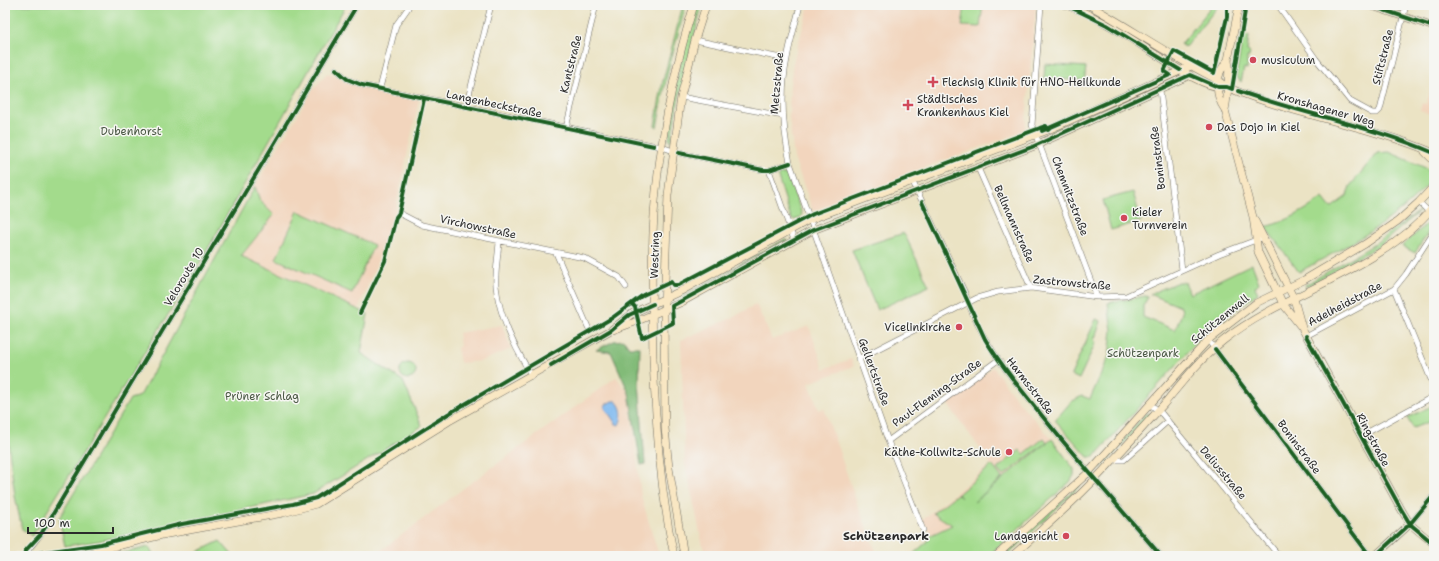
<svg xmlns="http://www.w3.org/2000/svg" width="1439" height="561" font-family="'Shantell Sans',sans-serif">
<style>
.built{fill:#f2d5bd}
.green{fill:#a3db8c;stroke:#67835c}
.forest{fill:#82bb78;stroke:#567352}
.water{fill:#7fb9f0;stroke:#55728e}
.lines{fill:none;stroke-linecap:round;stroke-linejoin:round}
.street-casing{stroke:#6e6b61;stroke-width:6}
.secondary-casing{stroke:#6e6b61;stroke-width:8}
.street{stroke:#fff;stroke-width:5}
.secondary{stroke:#f9e7c3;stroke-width:7}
.cycleway-casing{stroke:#f6f6f2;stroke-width:6}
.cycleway{stroke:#1b5e20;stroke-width:4}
.poi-dot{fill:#d1495b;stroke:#f6f6f2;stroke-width:1.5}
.labels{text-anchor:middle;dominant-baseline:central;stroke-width:3;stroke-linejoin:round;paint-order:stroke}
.street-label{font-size:11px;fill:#2b2b2b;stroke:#f6f6f2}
.poi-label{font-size:11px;fill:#2b2b2b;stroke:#f6f6f2;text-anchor:start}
.park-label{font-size:11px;fill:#495743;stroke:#f6f6f2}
.neighbourhood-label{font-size:12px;font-weight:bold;fill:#2b2b2b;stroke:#f6f6f2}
</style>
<rect width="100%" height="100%" fill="#f6f6f2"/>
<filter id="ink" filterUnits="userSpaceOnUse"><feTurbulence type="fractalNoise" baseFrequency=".025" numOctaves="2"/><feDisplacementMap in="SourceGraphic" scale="8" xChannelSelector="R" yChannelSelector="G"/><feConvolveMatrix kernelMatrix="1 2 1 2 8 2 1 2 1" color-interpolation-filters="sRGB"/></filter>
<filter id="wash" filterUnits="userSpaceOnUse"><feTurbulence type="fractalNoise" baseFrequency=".012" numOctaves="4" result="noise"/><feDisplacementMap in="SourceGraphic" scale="16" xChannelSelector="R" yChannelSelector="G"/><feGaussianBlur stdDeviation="0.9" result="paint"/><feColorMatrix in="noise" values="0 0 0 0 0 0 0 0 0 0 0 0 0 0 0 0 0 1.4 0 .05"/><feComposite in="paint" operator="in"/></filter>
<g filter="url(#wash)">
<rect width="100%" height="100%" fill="#ebe3c4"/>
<path class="built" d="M809 5H1036L1025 131 906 174 901 179 813 211 794 158 789 117 790 85 793 63Z
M327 73 357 86 419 100 392 225 358 310 240 256 274 215 260 201 255 186 312 91Z
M1434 81V116L1420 110 1422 103 1426 104Z
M756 304 772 340 809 326 824 369 851 359 854 366 809 383 819 410 824 408 858 506 878 556H705L685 463 681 340 734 317Z
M502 325 511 349 482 361 461 363 460 362 457 348 460 346 458 333Z
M993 367 1018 401 1052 439 968 507 952 524 932 534 922 520 991 464 947 403Z
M616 377 629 393 641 496 659 556H374L460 491Z"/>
<path class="green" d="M5 5H346L201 261 32 536 22 529 15 496 5 419Z
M683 5H686L668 71 657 127 655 126 663 81Z
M697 5H702L677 106 671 141 669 140 672 102 686 40Z
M965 5H983L980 27 962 26Z
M1213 5H1219L1185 47 1181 44Z
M1243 35 1249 36 1247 51 1250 52 1249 57H1247V69L1244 68 1241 82 1236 76Z
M1045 64 1086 67 1084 83H1081V80L1044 79Z
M1172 78 1173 79 1051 135 1050 131Z
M1389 152 1428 169 1430 182C1394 223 1346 246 1299 272L1265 227C1286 222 1306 210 1323 198L1331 208 1347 196 1350 186 1377 153Z
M779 174H787L802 214 800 218 795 220 791 218 778 177Z
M255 186 260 201 274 215 241 256 368 314 361 353 403 381 422 426 313 494 99 541 65 546 59 518 130 399 140 396Z
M1133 192 1141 221 1111 230 1103 200Z
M1421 210 1380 245 1306 287 1305 285 1373 245 1419 211Z
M298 211 374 245 352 293 276 259Z
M1432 219 1434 223 1415 253 1402 246Z
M904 233 929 286 877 310 852 250Z
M785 239 787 242H782L682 298 683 296Z
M1252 264 1259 283 1255 287 1258 293 1205 333 1094 457H1088L1055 420 1071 402 1082 396 1090 399 1109 356 1112 330 1108 303 1145 296 1148 297 1143 306V317L1175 330 1182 313 1181 307 1150 294 1178 282H1185L1190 294Z
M1096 319 1101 321 1094 341 1096 342 1079 379 1071 375Z
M400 371a8 8 0 1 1 16 0a8 8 0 1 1-16 0Z
M1434 405V420L1413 428 1407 418Z
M1145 414H1151L1100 469V468Z
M1044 438 1047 442 1003 476 997 469 1020 450 1024 454Z
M1052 439 1074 469V475L1070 482 988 556H911L929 540 927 537 952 525 933 513 957 494 961 498 958 494 992 465 1002 478 974 502Z
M1079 485 1080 486 1007 556H1002Z
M220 541 233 556H189Z
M149 547 155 556H110Z"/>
<path class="forest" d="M624 340 629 347H640L639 382 645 464 641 465 629 393 611 352 596 350 614 341Z"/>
<path class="water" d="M612 401H616C623 408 623 417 619 425L616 424 605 408V405Z"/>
</g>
<g filter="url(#ink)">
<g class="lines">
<g class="street-casing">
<path id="street" d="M800 5C796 23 790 41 787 59 780 93 783 129 790 163L888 441 923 530
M1041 5 1032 125 1097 297
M1278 5 1316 59 1350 101 1372 113H1377L1380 110 1406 5
M695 40 786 59
M336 69 347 79 362 85 662 147 679 153 763 170H769L790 163
M380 88 396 25 408 8
M1160 90 1182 270
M681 97 783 116
M466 107 491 5
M566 128 596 5
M978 168 1031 288
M769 170 794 240
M912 180 965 293C979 339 1009 375 1039 412 1078 461 1120 508 1161 556
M1419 202 1434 217
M399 213 422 225 584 258 619 277 626 287
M499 242C498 257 495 272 496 286 499 316 516 350 532 376
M556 253 588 327
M1394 289 1434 387
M1306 336 1394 289 1406 274 1434 231
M1208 340 1370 556
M858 359 977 298 998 292 1031 288 1097 297 1126 296 1219 254 1264 237
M1150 404 1162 414 1279 556
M1361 436 1434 396
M888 441 998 360
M1113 460H1124L1168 421
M1410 524 1434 495
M24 555 41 534 357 5"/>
</g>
<g class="secondary-casing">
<path id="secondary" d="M1066 5C1100 17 1132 40 1163 59 1177 68 1204 87 1221 87
M1089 5C1130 28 1169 55 1212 77 1218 80 1223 85 1229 88 1296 116 1368 125 1434 153
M1369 5 1434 27
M1228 60C1215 74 1214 95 1225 110L1253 217 1258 252 1283 304 1302 328
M1225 110C1227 101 1230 69 1228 60L1239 5
M1425 152 1434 161
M1253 217 1294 299 1302 328 1401 509 1410 524 1434 544
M613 330 635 322 682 302 813 230 1032 147 1190 75
M76 556 162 535 283 513 316 504 449 421 611 330 633 313 683 290 809 220 1048 130 1191 66
M674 556C660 490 656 425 653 358 652 297 650 234 658 173 665 117 677 59 694 5
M684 556 669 468 665 428 664 310 668 195 681 97 695 40 706 5
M996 556 1088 473 1208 340 1256 303 1304 280 1365 244 1398 221 1419 202 1434 186
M1012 556C1047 525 1082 495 1113 460 1130 442 1147 423 1164 404 1182 382 1201 358 1224 340 1288 290 1381 271 1434 206
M1375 556 1410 524"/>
</g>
<use href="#street" class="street"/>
<use href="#secondary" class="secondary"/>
<g class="cycleway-casing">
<path id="cycleway" d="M1066 5 1107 25 1180 70
M1369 5 1434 27
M336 69 347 79 362 85 654 146
M1170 75 1164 71 1174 51 1214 73 1227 17V5
M1238 91C1303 114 1371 126 1434 153
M1042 131 1170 75
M679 153 763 170H769L790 163
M922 202 985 339C1001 366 1020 388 1039 412 1079 462 1120 508 1161 556
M632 304 635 307 642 338 673 323 672 306 813 230 1032 147 1190 75 1218 87H1227L1232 89 1246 5
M360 313 385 261 396 217 399 213 424 99
M1306 336 1401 509 1410 524 1434 544
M1215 349 1370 556
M551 365 611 330 629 315 653 304
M17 556 101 544 182 524 293 504 316 498 448 414 612 318 643 295 671 282 673 285H678L813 214 1040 128 1046 126 1048 130
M23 556 26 550 41 534 357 5
M1375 556 1410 524 1434 495"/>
</g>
<use href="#cycleway" class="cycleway"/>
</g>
</g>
<g class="poi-dot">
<circle cx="1253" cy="60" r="4"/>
<path d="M931 76h4v4h4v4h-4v4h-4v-4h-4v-4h4z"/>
<path d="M906 99h4v4h4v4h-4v4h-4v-4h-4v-4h4z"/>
<circle cx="1209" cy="127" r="4"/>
<circle cx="1124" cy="218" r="4"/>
<circle cx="959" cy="327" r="4"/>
<circle cx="1009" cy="452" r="4"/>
<circle cx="1066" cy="536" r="4"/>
</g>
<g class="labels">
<g class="street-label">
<text transform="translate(1383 57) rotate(-76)">Stiftstraße</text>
<text transform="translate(571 64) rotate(-76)">Kantstraße</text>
<text transform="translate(777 83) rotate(-85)">Metzstraße</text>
<text transform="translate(494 104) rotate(12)">Langenbeckstraße</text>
<text transform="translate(1326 109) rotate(16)">Kronshagener Weg</text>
<text transform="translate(1158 158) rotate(-97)">Boninstraße</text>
<text transform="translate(1070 196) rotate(69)">Chemnitzstraße</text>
<text transform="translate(1014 224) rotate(66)">Bellmannstraße</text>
<text transform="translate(478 227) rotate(12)">Virchowstraße</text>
<text transform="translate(655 255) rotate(-88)">Westring</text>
<text transform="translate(184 277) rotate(-59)">Veloroute 10</text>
<text transform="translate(1072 283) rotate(5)">Zastrowstraße</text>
<text transform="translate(1345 304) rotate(-28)">Adelheidstraße</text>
<text transform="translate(1220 319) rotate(-39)">Schützenwall</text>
<text transform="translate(874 372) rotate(70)">Gellertstraße</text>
<text transform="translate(1030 386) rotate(52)">Harmsstraße</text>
<text transform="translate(937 393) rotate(-36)">Paul-Fleming-Straße</text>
<text transform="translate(1373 440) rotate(62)">Ringstraße</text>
<text transform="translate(1299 447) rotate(53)">Boninstraße</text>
<text transform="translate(1223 473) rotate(50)">Deliusstraße</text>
</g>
<g class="poi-label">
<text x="1261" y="60">musiculum</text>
<text x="942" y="82">Flechsig Klinik für HNO-Heilkunde</text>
<text x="917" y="99">Städtisches<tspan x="917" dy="13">Krankenhaus Kiel</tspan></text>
<text x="1217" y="127">Das Dojo in Kiel</text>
<text x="1132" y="212">Kieler<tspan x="1132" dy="13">Turnverein</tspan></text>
<text x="951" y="327" text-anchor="end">Vicelinkirche</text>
<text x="1001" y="452" text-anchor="end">Käthe-Kollwitz-Schule</text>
<text x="1058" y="536" text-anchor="end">Landgericht</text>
</g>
<g class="park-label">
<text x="131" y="131">Dubenhorst</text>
<text x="1143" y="353">Schützenpark</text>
<text x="262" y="396">Prüner Schlag</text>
</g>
<g class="neighbourhood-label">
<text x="886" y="536">Schützenpark</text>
</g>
</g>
<rect width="1439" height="561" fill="none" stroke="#f6f6f2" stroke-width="20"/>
<path d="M28 527v6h85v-6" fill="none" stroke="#2b2b2b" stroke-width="2"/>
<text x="34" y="527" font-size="12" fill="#2b2b2b" stroke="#f6f6f2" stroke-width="3" paint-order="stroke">100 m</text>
</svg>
